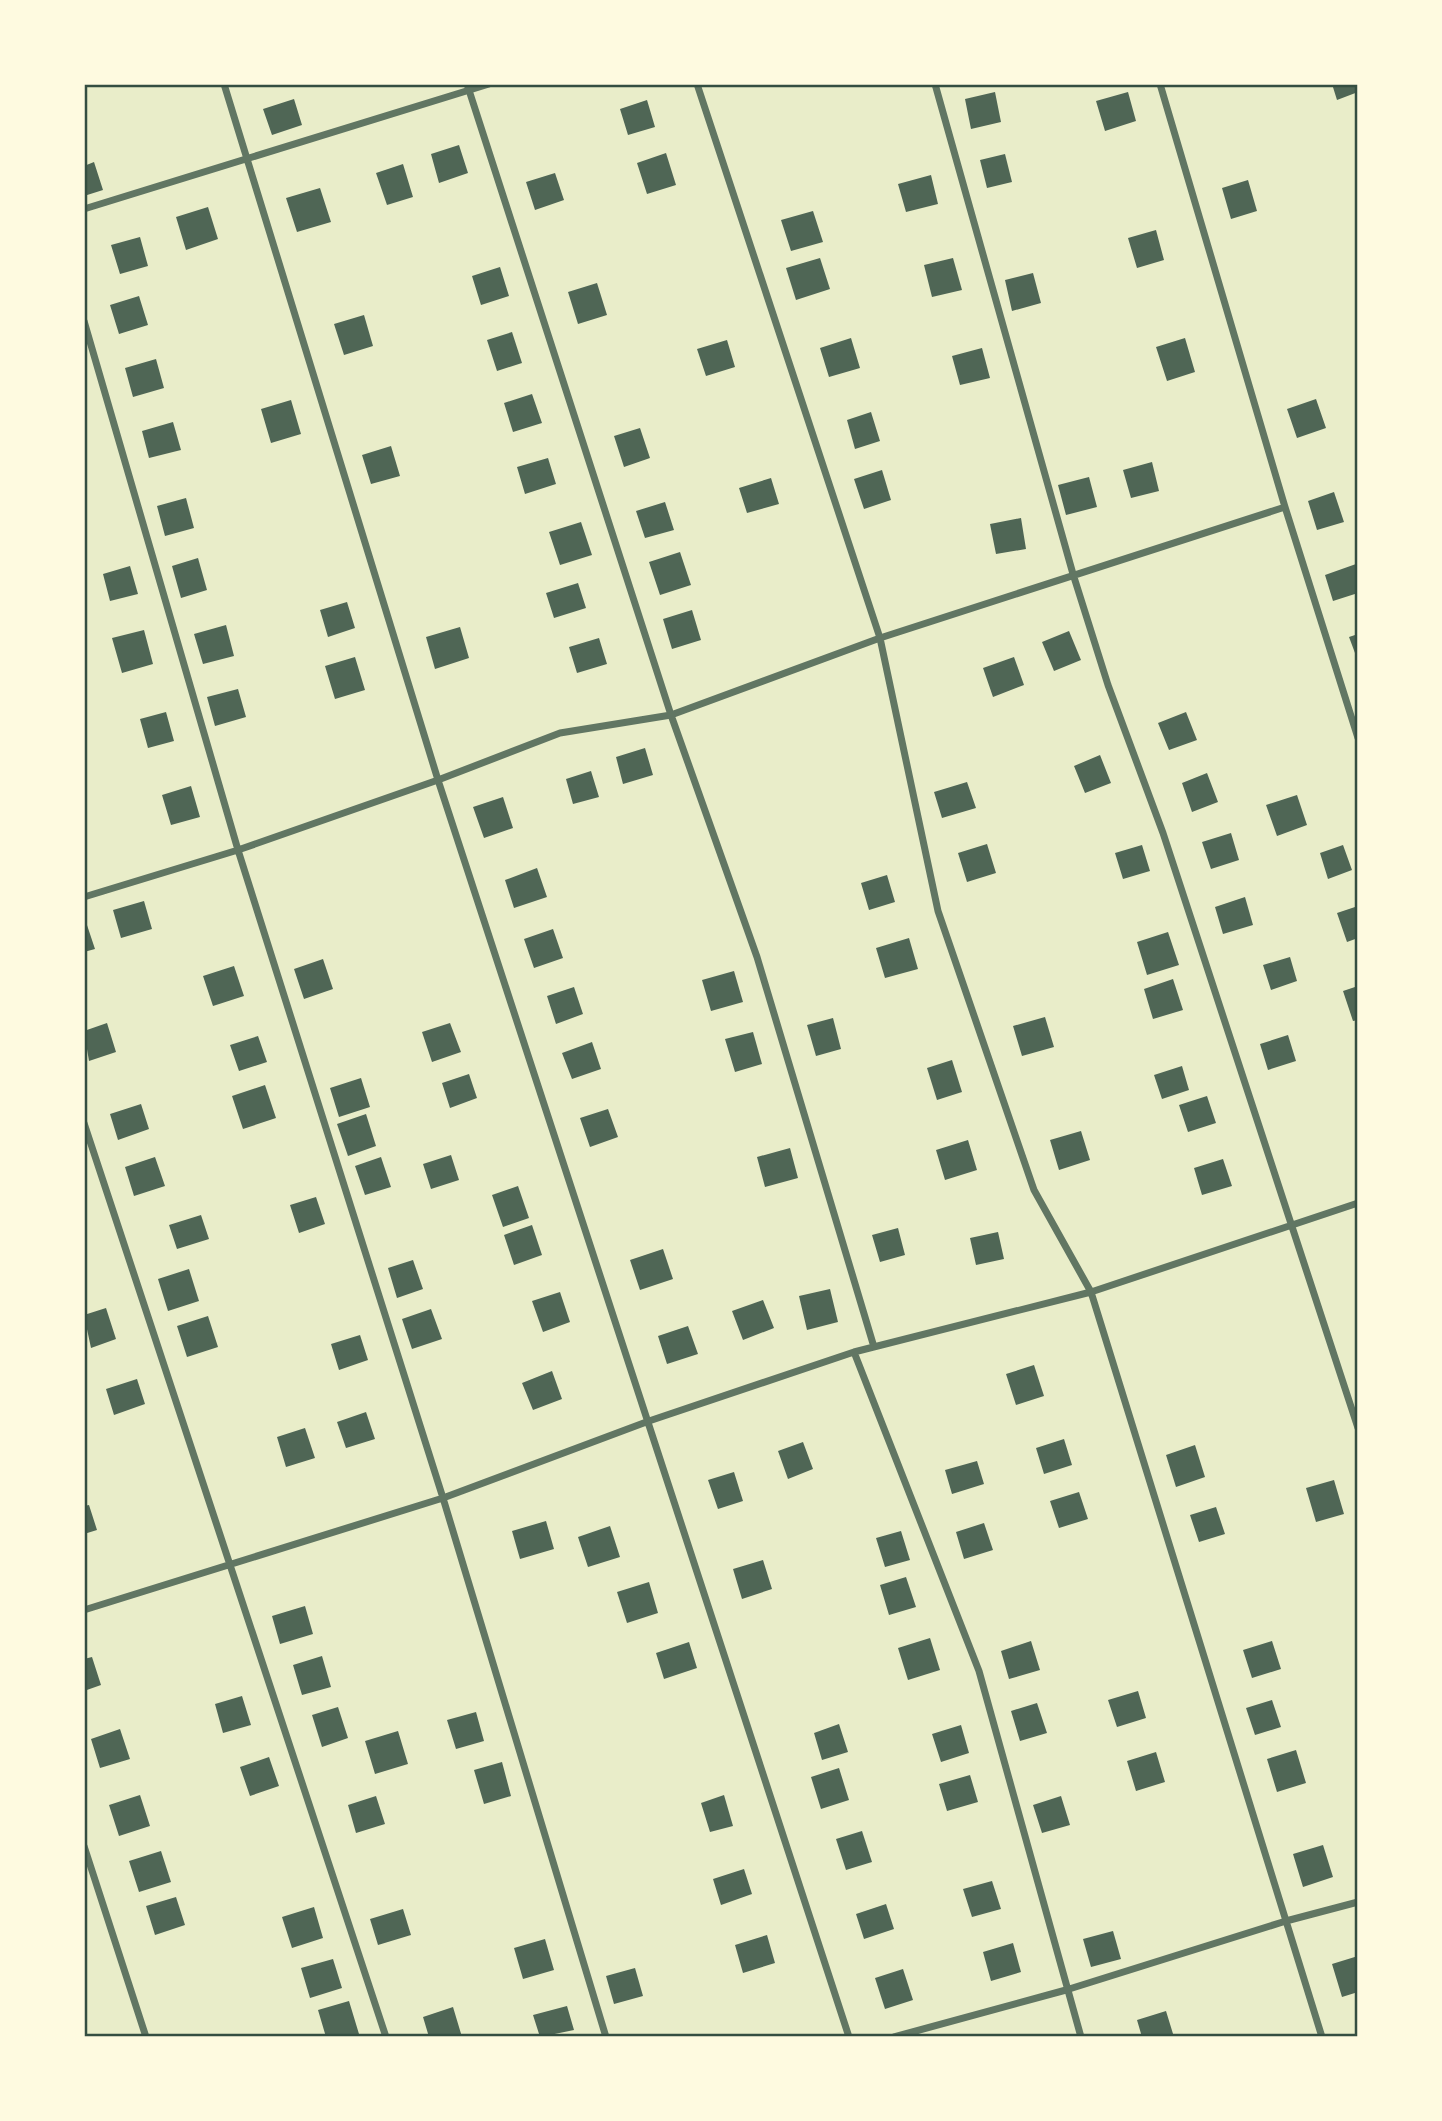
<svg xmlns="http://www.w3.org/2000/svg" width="1442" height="2121" font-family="'IBM Plex Serif',serif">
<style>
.building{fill:#4f6655}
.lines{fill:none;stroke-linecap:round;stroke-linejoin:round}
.minor{stroke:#617663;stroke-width:7}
.neatline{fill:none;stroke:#344e41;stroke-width:2.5}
</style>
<rect width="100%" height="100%" fill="#e9edc9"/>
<path class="building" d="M1332 84H1358V92L1337 100Z
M995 92 1001 122 971 129 965 99Z
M1128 92 1136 121 1105 131 1096 101Z
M294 99 302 125 272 135 263 109Z
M647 100 655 127 628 135 620 109Z
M459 145 468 173 439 183 431 154Z
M666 153 676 185 647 194 637 163Z
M1005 154 1012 182 987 188 980 160Z
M94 162 103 190 84 196V166Z
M403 164 413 197 387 205 376 173Z
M555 173 564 200 535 210 526 182Z
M931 175 938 204 906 212 898 184Z
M1248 180 1257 211 1231 219 1222 188Z
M320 188 331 222 297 232 286 198Z
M208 207 218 239 186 250 176 217Z
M813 211 823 242 791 251 781 220Z
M1156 230 1164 260 1137 268 1128 238Z
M140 237 148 266 120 274 111 245Z
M820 258 830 289 796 300 786 268Z
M953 258 962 290 932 297 924 265Z
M500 267 509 296 481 305 472 276Z
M1033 273 1041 303 1012 311 1005 280Z
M597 283 607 315 578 324 568 292Z
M139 296 148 325 119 334 110 305Z
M364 315 373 346 344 355 334 324Z
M512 332 522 363 497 371 487 340Z
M851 338 860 368 829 377 820 348Z
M1185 338 1195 372 1167 381 1156 347Z
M727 340 735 367 706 376 697 349Z
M982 348 990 378 960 385 952 356Z
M156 359 164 388 133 397 125 368Z
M532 394 542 423 513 432 504 403Z
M1316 399 1326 428 1297 438 1287 409Z
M291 400 301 434 271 443 261 409Z
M871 412 880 441 855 449 847 420Z
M173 422 181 450 149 458 142 431Z
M640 428 650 458 624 467 614 436Z
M391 446 400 476 371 484 362 455Z
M548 458 556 484 525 494 517 467Z
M1152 462 1159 491 1131 498 1123 470Z
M882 470 891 500 864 509 854 479Z
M1089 477 1097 507 1066 515 1058 485Z
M771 478 779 504 747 513 739 488Z
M1334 492 1344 522 1317 530 1308 501Z
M186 498 194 528 165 536 157 506Z
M665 502 674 530 645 538 636 511Z
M1021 518 1026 549 996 554 990 524Z
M581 522 592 555 560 565 549 532Z
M680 552 691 585 660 595 649 562Z
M198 558 207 590 181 598 172 566Z
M1356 564 1358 593 1333 601 1325 575Z
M130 566 138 594 110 601 103 574Z
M578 583 586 608 554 618 546 593Z
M347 602 355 628 328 637 320 610Z
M692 610 701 640 672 649 663 619Z
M226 625 234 656 203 664 194 634Z
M460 627 469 658 435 669 426 637Z
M144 630 153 664 122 673 112 638Z
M1069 631 1081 660 1054 671 1042 642Z
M1358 634V661L1349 637Z
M599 638 607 664 577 673 569 647Z
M355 657 365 690 335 699 325 666Z
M1014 657 1024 685 993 697 983 668Z
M238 689 246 717 215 726 207 697Z
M166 712 174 741 148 748 140 719Z
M1186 712 1197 740 1169 750 1158 723Z
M645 748 653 775 623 784 616 757Z
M1100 755 1111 783 1085 793 1074 766Z
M591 771 599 797 573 804 566 779Z
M1207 773 1218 802 1192 812 1182 783Z
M967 782 976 808 942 818 934 792Z
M191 786 200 817 171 825 162 795Z
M1297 795 1307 825 1277 836 1266 805Z
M503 797 513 828 484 838 473 807Z
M1231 833 1239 860 1211 869 1202 842Z
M987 844 996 873 967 882 958 853Z
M1142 845 1150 871 1123 879 1115 853Z
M1343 845 1352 870 1328 879 1320 853Z
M537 868 547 897 514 908 505 880Z
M887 875 895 902 869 910 861 883Z
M1245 897 1253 925 1223 934 1215 907Z
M144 901 152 929 121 938 113 910Z
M1358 906V938L1347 942 1337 913Z
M84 916 95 949 84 952Z
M553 929 563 958 534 968 524 939Z
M1168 932 1179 965 1147 975 1137 942Z
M909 938 918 969 885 978 876 948Z
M1290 957 1297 981 1271 990 1263 965Z
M323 959 333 989 304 999 294 969Z
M234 966 244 996 213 1006 203 976Z
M734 971 743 1002 711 1011 702 980Z
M1173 979 1183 1010 1153 1019 1144 989Z
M1358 986V1020L1353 1021 1343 991Z
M574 987 583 1014 556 1024 547 996Z
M1045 1017 1054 1047 1022 1056 1013 1026Z
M833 1018 841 1049 816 1056 807 1025Z
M107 1023 116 1052 89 1061 84 1031Z
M450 1023 461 1052 432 1062 422 1032Z
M753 1032 762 1064 735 1072 725 1039Z
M1288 1035 1296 1061 1268 1070 1260 1044Z
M258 1036 267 1062 239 1071 230 1045Z
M592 1042 601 1069 572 1079 562 1053Z
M952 1060 962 1092 937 1100 927 1068Z
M1182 1066 1189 1090 1162 1099 1154 1075Z
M469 1074 477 1098 450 1108 442 1083Z
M361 1078 370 1107 339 1117 330 1088Z
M265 1085 276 1118 243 1129 232 1096Z
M1207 1096 1216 1123 1188 1132 1179 1105Z
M141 1104 149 1129 118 1140 110 1114Z
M608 1109 618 1137 590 1147 580 1118Z
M366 1114 376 1146 348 1156 337 1124Z
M1081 1131 1090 1160 1059 1170 1050 1140Z
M968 1140 977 1170 945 1180 936 1150Z
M790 1148 798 1178 765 1187 757 1157Z
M451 1155 459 1180 431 1189 423 1164Z
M155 1157 165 1186 134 1196 125 1167Z
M381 1157 391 1187 365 1195 355 1166Z
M1223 1159 1232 1186 1202 1195 1194 1168Z
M518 1186 529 1218 503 1227 492 1195Z
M316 1197 325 1224 299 1233 290 1205Z
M201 1215 209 1239 177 1249 169 1225Z
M532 1225 542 1255 514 1265 504 1235Z
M898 1228 905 1255 880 1262 872 1235Z
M998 1232 1004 1259 976 1265 970 1238Z
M663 1249 673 1279 640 1290 630 1260Z
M413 1260 423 1289 397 1298 388 1268Z
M189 1269 199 1301 168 1311 158 1279Z
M830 1289 838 1322 807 1330 799 1296Z
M560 1292 570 1322 543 1332 532 1301Z
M763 1300 774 1328 743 1340 732 1311Z
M106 1308 116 1339 91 1348 84 1315Z
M431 1309 442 1339 412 1349 402 1319Z
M208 1316 218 1347 187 1357 177 1326Z
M688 1326 698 1354 667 1364 658 1336Z
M360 1335 368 1360 339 1370 331 1344Z
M1034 1365 1044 1396 1016 1405 1006 1374Z
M552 1371 562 1399 533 1410 522 1383Z
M137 1379 145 1404 114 1415 106 1389Z
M366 1412 375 1439 346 1448 337 1422Z
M305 1428 315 1458 286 1467 277 1437Z
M1064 1439 1072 1465 1044 1474 1036 1448Z
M803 1442 813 1469 788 1479 778 1451Z
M1195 1445 1205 1477 1176 1487 1166 1455Z
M977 1461 984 1484 952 1494 945 1470Z
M734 1472 743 1501 718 1509 708 1480Z
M1334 1480 1344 1514 1316 1522 1306 1488Z
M1079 1492 1088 1519 1059 1528 1050 1501Z
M89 1505 97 1530 84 1534V1506Z
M1216 1507 1225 1534 1199 1542 1190 1515Z
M546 1521 554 1549 520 1559 512 1531Z
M984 1523 993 1550 964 1559 956 1532Z
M610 1526 620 1557 588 1567 578 1537Z
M901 1531 910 1560 885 1567 876 1538Z
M763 1560 772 1589 742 1599 733 1569Z
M906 1577 916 1607 889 1615 880 1585Z
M649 1582 658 1613 627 1623 617 1592Z
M305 1606 313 1634 280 1644 272 1616Z
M930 1638 940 1670 908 1680 898 1648Z
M1031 1641 1040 1670 1009 1679 1001 1651Z
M1272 1641 1281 1669 1252 1678 1243 1650Z
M689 1642 697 1668 664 1679 656 1653Z
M322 1656 331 1687 302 1695 293 1665Z
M92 1657 101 1685 84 1691V1659Z
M1138 1691 1146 1718 1117 1727 1108 1700Z
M242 1696 251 1725 223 1733 215 1704Z
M1272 1700 1281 1727 1255 1735 1246 1708Z
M1037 1703 1047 1733 1020 1741 1011 1711Z
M338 1707 348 1738 322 1747 312 1715Z
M476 1712 484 1741 456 1749 447 1720Z
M839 1724 848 1752 822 1760 814 1733Z
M961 1725 969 1753 941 1762 932 1734Z
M120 1729 130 1759 100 1768 91 1739Z
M398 1731 408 1764 375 1774 365 1741Z
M1296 1750 1306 1783 1277 1792 1267 1759Z
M1156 1752 1165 1782 1136 1791 1127 1761Z
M269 1757 279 1786 250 1796 240 1767Z
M502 1762 511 1796 484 1804 474 1770Z
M839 1768 849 1800 821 1809 811 1777Z
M970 1775 978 1802 947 1811 939 1784Z
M140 1795 150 1826 119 1836 109 1805Z
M724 1795 733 1826 710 1832 701 1803Z
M376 1796 385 1824 356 1833 348 1805Z
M1061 1796 1070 1825 1042 1833 1033 1805Z
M862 1831 872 1862 846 1870 836 1839Z
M1323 1845 1333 1877 1303 1887 1293 1854Z
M161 1851 171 1882 139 1892 129 1861Z
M744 1869 752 1894 721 1905 713 1879Z
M992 1881 1001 1909 972 1917 963 1889Z
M176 1897 185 1925 155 1935 146 1906Z
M886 1904 894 1929 864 1939 856 1914Z
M314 1907 323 1938 292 1948 282 1917Z
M403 1909 411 1935 378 1945 370 1919Z
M1113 1931 1121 1959 1091 1967 1083 1939Z
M767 1935 775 1963 743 1973 735 1945Z
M545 1939 554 1970 523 1979 514 1948Z
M1013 1943 1021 1972 991 1981 983 1952Z
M1358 1956V1992L1342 1997 1332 1964Z
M333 1959 342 1988 310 1998 301 1968Z
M635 1968 643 1996 614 2004 606 1976Z
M903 1969 913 2000 885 2009 875 1978Z
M349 2001 359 2034 326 2037 318 2010Z
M567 2006 574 2030 540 2037 533 2015Z
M453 2007 462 2037H429L423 2017Z
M1166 2011 1174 2037H1142L1137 2020Z"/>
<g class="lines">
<path class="minor" d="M224 84 438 780 849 2037
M467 84 671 715 757 957 874 1347
M697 84 880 638 938 911 1034 1190 1091 1292 1322 2037
M935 84 1073 574 1108 685 1163 833 1358 1428
M1160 84 1285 507 1358 738
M84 209 489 84
M84 321 238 850 443 1498 606 2037
M84 897 238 850 438 780 560 733 671 715 880 638 1285 507
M84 1123 386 2037
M854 1352 979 1671 1081 2037
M84 1610 443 1498 649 1421 854 1352 1091 1292 1358 1203
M84 1846 146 2037
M894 2037 1066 1990 1286 1921 1358 1902"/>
</g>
<rect width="1442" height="2121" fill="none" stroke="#fefae0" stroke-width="172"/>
<rect x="86" y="86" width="1270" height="1949" class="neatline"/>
</svg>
